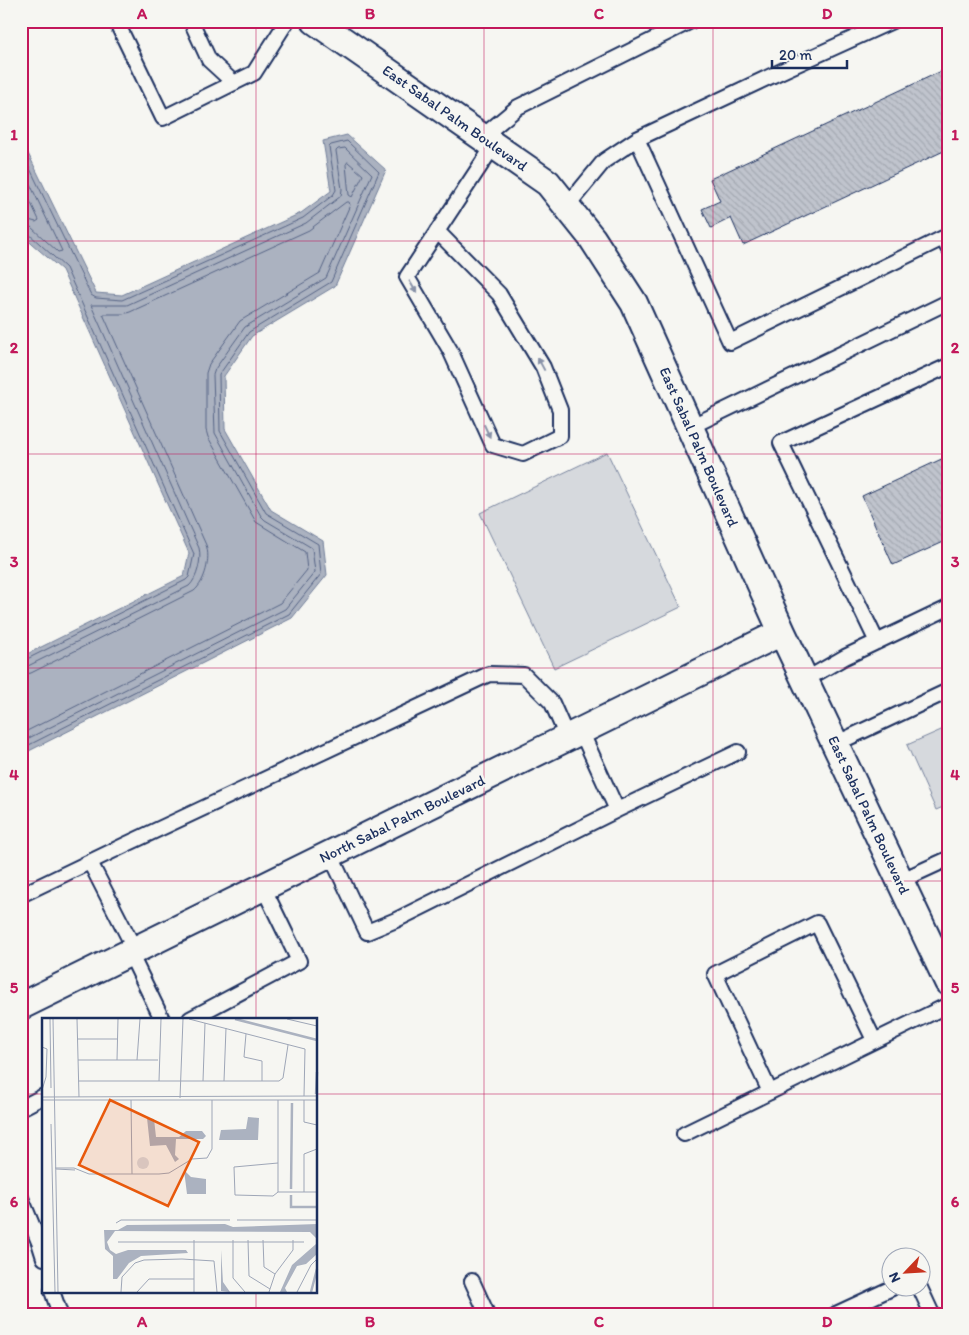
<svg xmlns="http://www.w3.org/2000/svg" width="969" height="1335" font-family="Itim,sans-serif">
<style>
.garden{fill:#d6d9dd;stroke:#78849e}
.water{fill:#abb2c0;stroke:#717e99}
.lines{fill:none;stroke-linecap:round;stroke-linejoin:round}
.shore{stroke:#556385;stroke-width:1}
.building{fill:url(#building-back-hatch);stroke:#1b2f5e}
.service-casing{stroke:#1b2f5e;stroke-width:18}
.minor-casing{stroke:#1b2f5e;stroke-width:30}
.service{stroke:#f6f6f2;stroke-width:14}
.minor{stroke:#f6f6f2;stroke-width:26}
.oneway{fill:#8892a8}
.grid{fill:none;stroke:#c2185b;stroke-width:1;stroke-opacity:0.55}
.labels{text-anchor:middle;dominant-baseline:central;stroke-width:5;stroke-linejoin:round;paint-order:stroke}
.street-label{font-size:15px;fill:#1b2f5e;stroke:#f6f6f2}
.inset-river{fill:none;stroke:#abb2c0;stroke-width:2.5}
.inset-road{fill:none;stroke:#9ea6b7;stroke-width:1}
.view{fill:#e8590c;fill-opacity:0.15;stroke:#e8590c;stroke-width:2.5}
.inset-edge{fill:none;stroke:#1b2f5e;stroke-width:2.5}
.neatline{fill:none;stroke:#c2185b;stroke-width:2}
.grid-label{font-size:16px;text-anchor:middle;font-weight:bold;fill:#c2185b}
</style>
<defs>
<pattern id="building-back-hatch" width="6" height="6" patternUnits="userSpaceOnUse" patternTransform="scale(1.25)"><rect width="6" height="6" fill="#c0c4cd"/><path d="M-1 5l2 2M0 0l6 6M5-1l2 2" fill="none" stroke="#a4a9b2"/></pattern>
</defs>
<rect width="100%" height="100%" fill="#f6f6f2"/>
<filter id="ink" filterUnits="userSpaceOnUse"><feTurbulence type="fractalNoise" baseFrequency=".02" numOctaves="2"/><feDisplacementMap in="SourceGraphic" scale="10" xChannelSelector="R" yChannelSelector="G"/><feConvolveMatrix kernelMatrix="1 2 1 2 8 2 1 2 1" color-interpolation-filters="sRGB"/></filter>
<g filter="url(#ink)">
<path class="garden" d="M607 452 681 607 554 668 480 513Z
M948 727V805L936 810 907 745Z"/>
<path class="water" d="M347 135 386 170 335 286 252 336 224 376 225 429 271 510 323 541 327 575 292 618 21 755V657L184 576 189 553 62 270 24 237 21 236V139L96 293 122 295 301 213 331 191 323 141Z"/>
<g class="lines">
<path class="shore" d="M21 150 91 295 96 298 122 300 303 218 333 195 336 190 329 147 331 145 347 141 379 172 331 282 249 332 219 375 220 431 266 513 318 544 321 574 289 614 21 749
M348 162 363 175 352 197 349 195 346 165Z
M21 165 62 251 58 252 31 227 21 225
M21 182 39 220 36 222 21 218
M21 231 28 233 66 268 194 554 189 577 186 580 25 660 21 661
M21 667 28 666 189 586C197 579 202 559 199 548L91 305H127L306 223 341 196 342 189 336 151 338 149 345 148 372 174 326 278 245 327 215 369 213 375 215 433 261 516 265 520 312 548 315 572 285 609 21 742
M21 675 31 673 194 591C205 582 211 558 206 545L103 314H123L130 312 309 230 346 202H349L350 205 320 273 240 321 209 364 206 373V430L208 437 256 522 305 552 307 570 280 603 21 734"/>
</g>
<path class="building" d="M948 68V149L743 245 731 218 711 228 702 209 720 201 710 179Z
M948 456V540L893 565 862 496Z"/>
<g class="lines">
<g class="service-casing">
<path id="service" d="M116 21 163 118 254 73 287 21
M191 21 209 60 234 83
M892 21 786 69 637 139 730 342 943 238 948 248
M482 137 518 107 691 21
M567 206 604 161 637 139
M437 231 499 294 543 367 560 410V436L523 454 493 445 450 350 407 277 494 145
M690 427 948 302
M877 642 781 443 948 366
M805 680 845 657 948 608
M581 731 617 810 738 752
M835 744 948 691
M330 854 367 932 396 920 617 810
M90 862 135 950
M900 881 948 859
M21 895 127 844 489 674 524 675 552 703 567 737
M130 953 162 1019
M190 1019 299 961 263 887
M874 1040 817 923 715 974 770 1092 948 1005
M21 1108 44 1096
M684 1134 770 1092
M21 1198 39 1242 44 1258
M472 1281 487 1314
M920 1288 932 1314
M52 1291 60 1314
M836 1314 892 1288"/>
</g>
<g class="minor-casing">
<path id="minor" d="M315 21 548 183 592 238 634 303 782 632 948 982
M21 1006 782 632"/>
</g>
<use href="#service" class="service"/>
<use href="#minor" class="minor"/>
</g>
<defs><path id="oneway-solid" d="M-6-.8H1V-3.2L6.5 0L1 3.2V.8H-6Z" transform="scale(1.25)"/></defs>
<g class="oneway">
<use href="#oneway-solid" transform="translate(413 287) rotate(60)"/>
<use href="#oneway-solid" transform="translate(541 364) rotate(-118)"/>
<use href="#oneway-solid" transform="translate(487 431) rotate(65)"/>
</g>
</g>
<path class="grid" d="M256 21V1019M484 21V1314M713 21V1314M21 241H948M21 454H948M21 668H948M21 881H948M21 1094H44M316 1094H948M256 1291V1314"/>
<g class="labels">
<g class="street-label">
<text transform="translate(455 118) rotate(35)">East Sabal Palm Boulevard</text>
<text transform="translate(699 447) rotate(66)">East Sabal Palm Boulevard</text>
<text transform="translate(869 815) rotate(65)">East Sabal Palm Boulevard</text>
<text transform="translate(402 819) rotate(-26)">North Sabal Palm Boulevard</text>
</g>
</g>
<g transform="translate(42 1018)">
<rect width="275" height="275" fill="#f6f6f2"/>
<path d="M95 145a6 6 0 1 1 12 0a6 6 0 1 1-12 0Z" fill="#d6d9dd"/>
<path d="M206 99 217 100 216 122H177L179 112 204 111ZM105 100 112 101 114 119H137L144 113H160L164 118 161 121H134L133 137 137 141 133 144 124 127 108 128ZM142 152 149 159 164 161V176H145ZM183 206 191 209 275 206V236L264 246 255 248 243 270 245 274H238L250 247 274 226 275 221 268 214 73 213 65 224 68 232 74 236 86 232H144L146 235 99 238 87 245 75 261H71V238L63 231 62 212H76L85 207ZM179 232 181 264 188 274 179 273Z" fill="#abb2c0"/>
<path class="inset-river" d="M193 1 275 22M274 76 275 54M249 171 250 85M249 177V189H275M269 274 275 251"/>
<path class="inset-road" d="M8 1 9 70M11 1 16 274M35 1 37 79M147 1 263 31 262 78M245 1 275 8M204 16 202 39 220 43V63M36 21H75M0 29 5 31 4 59 0 72M36 42H116M75 42 76 1M95 42 98 1M36 63H237L241 60 246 27M117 63 119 1M161 63 163 5M182 63 184 10M0 79 275 78M138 80 141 1M0 82H275M89 82 90 156M262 82V104L275 107M9 106 13 274M236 145 192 149 193 177 231 178 236 174M13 150H32L47 156H117L127 155 150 141 165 140 170 131V82M14 151 33 152M236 174V82M236 174H275M262 174V136L275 131M195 202H275M74 205 79 202H188M152 222V274M191 222V260L203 274M206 222 207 258 228 271M221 222 222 249 233 256M76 224H262M79 274 80 259 93 245 102 242 140 241 172 243 175 274M95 274 107 261H152M227 274 233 256 251 232V222M255 274 269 247 275 241"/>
<path class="view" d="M68 82 157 124 126 188 37 147Z"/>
<rect width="275" height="275" class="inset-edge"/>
</g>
<rect width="969" height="1335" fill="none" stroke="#f6f6f2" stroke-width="55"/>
<g transform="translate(906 1272) rotate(245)"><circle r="24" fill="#f6f6f2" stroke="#9ea6b7"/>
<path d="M0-4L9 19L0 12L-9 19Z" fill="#c8321e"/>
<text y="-8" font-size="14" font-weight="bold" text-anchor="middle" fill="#1b2f5e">N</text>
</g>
<path d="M772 60v8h75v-8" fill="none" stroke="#1b2f5e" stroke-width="2.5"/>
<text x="779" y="60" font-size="15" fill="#1b2f5e" stroke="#f6f6f2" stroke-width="4" paint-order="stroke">20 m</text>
<rect x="28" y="28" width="914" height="1280" class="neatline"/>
<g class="grid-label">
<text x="142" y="19">A</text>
<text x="370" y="19">B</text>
<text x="599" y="19">C</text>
<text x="827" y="19">D</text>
<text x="14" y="140">1</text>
<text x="955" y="140">1</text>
<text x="14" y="353">2</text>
<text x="955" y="353">2</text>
<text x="14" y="567">3</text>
<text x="955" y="567">3</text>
<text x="14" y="780">4</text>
<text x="955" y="780">4</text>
<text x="14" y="993">5</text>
<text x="955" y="993">5</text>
<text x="14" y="1207">6</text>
<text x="955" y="1207">6</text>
<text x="142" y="1327">A</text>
<text x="370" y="1327">B</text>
<text x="599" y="1327">C</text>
<text x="827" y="1327">D</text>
</g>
</svg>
